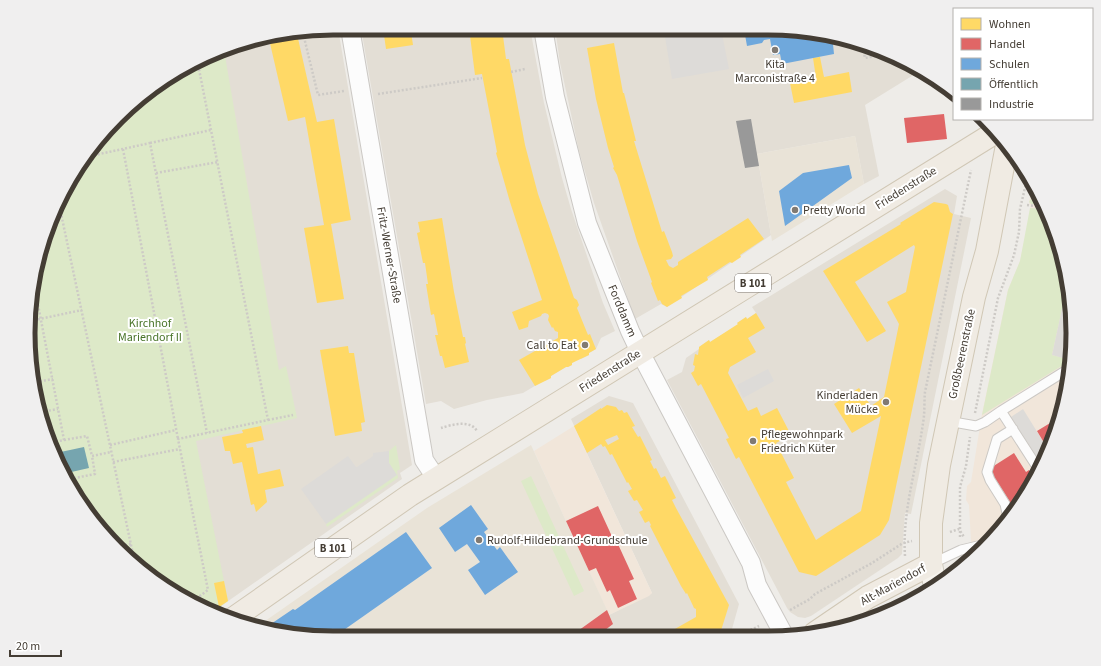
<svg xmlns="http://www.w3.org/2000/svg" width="1101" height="666" font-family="'Source Sans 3',sans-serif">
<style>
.residential{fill:#e3ded5}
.commercial{fill:#f1e6da}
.education{fill:#e9e3d7}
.green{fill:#dde9c8}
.parking{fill:#dddbd8}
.homes{fill:#ffd966;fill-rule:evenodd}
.shops{fill:#e06666}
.schools{fill:#6fa8dc}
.public{fill:#76a5af}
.industry{fill:#999}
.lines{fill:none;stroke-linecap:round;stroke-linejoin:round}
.lane-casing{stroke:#cbc8c4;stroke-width:11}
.street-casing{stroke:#cbc8c4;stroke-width:20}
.secondary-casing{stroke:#cdc9bf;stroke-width:24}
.primary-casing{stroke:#d0c7b5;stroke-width:24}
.path{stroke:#cdcac6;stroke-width:2.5;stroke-dasharray:2 2;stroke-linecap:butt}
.lane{stroke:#fcfcfc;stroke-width:9}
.street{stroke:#fcfcfc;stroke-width:18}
.secondary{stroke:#f6f3ed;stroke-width:22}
.primary{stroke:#f0ebe3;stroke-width:22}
.poi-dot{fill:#807a73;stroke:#fff;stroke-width:1.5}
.labels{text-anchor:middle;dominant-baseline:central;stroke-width:4;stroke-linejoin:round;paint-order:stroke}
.shield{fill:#fff;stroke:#7c7771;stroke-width:1}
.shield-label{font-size:11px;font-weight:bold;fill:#443d34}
.poi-label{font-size:12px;fill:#443d34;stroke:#fff;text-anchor:start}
.street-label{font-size:12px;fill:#443d34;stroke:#fff}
.park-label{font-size:12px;fill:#497429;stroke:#fff}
.rim{fill:none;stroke:#443d34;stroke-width:5}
</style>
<rect width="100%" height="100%" fill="#eeece8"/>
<path class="residential" d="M333 28H338L412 465 400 473 402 479 214 611 163 586 91 518 44 431 28 333 44 235 80 163 148 91 235 44Z
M361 28H530L544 103 562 178 571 209 603 303 615 331 601 338 596 349 589 353V355L581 359 580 358 572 363V365L568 367H566L551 376V378L545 381H543L523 393 487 400 454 409 441 401 426 404Z
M555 28 788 29 866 44 920 71 865 105 879 176 864 184 855 136 757 154 771 235 667 307 661 304 635 319 594 203 579 151 560 63Z
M945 189 957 196 954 214 971 218 911 514 905 513 902 554 898 558 811 616 805 618 798 617 790 612 787 608 667 380 682 372 686 358 699 349V347L709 340 710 342 738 325 737 323 746 317 747 319 756 313 752 307Z
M609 396 633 403 739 604 732 629 719 637H570L607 610 609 615 652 593 571 419Z
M881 608 884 612 858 623 875 611Z"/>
<path class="commercial" d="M1033 185 1050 216 1067 274 1073 333 1067 393 1050 450 1021 503 972 559 969 505 966 500 967 486 971 482 982 414 1008 290 1020 261 1031 211 1029 202Z
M574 426 652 593 649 596 609 615 534 451Z"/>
<path class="education" d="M855 136 864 184 772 241 757 154Z
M531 445 607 610 570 637H313L258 626 427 508Z"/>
<path class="green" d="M224 50 279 370 286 366 297 418 196 441 228 601 214 611 163 586 91 518 44 431 28 333 44 235 80 163 148 91Z
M1039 196 1044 205 1031 204 1029 202 1030 200Z
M1030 208 1046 209 1050 217 1067 274 1070 302 1062 309 1052 355 1068 359V362L982 415 1008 290 1020 261Z
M396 445 400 469 397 471 398 478 327 527 326 524 396 475 389 463V451Z
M531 476 584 591 574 596 521 481Z"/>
<path class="parking" d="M712 29H721L729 69 672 79 665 37Z
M1070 302 1073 333 1070 360 1052 355 1062 309Z
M768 369 774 381 743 398 737 385Z
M1023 409 1049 451 1042 465 1011 417Z
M389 451V463L397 475 326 524 301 489 348 456 356 467H357L373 456V453Z"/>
<path class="homes" d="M383 28H409L410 32H411L413 45 386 49Z
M469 28H502L506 59H509L525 145 538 194 574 298 577 300 579 305 577 308 588 335 590 334 596 349 589 353V355L572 363V365L568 367H566L551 376V378L535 386 519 360 558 338V332L555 331 553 327 552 328 548 320 549 316 548 314 545 313 542 314 541 316 529 321 528 327 519 330 512 312 542 300 510 202 496 153 497 152 482 74 475 75Z
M600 28H633V29L601 35Z
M297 34 317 122 334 119 351 220 331 224 344 299 317 303 304 228 324 225 305 117 288 121 269 39Z
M614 43 623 93H624L636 141H634L662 232 664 231 672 252 673 256 671 259 666 260 669 266 673 268 678 265V262L748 218 764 239 740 255 741 257 732 263 730 262 707 277 708 280 681 296 682 298 667 307 662 304 660 300 658 301 651 283 652 282 637 241 617 175 613 168 614 167 608 148 596 99 587 48Z
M820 57 824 77 849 72 852 92 794 103 790 83 816 78 813 58Z
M934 202 946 204 948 205 950 212 953 214 889 520 880 535 816 576 799 572 739 457 736 459 726 439 729 438 701 384 698 386 691 373 694 371 695 366 693 365 695 354 698 355 699 348V347L709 340 710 342 738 324 737 323 746 317 747 319 756 313 765 328 748 338 756 352 730 367 728 373 748 411 757 407 761 416 777 408 791 435 776 443 794 478 786 482 816 540 828 532 861 511 881 416 852 433 834 404 859 388 871 406 884 397 899 324 887 302 906 292 915 247 914 245 855 282 886 331 867 342 823 271 901 224 900 223Z
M442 218 454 292 463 337H465L466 343 465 344 469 362 445 368 442 356H440L435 335H438L434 314 431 315 426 284H428L425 263H423L417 233 420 232 418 222Z
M348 346 349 353H354L365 422 361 423 362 431 335 436 320 350Z
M607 405 616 407 619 411 622 410 624 413 627 412 635 426 632 427 638 437 640 436 652 460 650 461 654 469 656 468 661 478 665 476 676 498 672 500 676 508 729 605 719 637H668L666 634 696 617V609L694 608 687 593 686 594 681 586 650 526 651 525 649 521 645 523 639 512 643 510 637 500 634 501 628 491 632 489 628 482 627 483 612 454 610 455 605 446 603 447 601 444 587 453 574 426 601 408V409ZM617 435 619 439 608 445 605 440Z
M261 426 264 440 246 444 247 448 253 447 258 474 280 469 284 486 265 490 267 502 256 512 254 504 251 505 242 462 233 464 230 451H225L222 437 243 433 242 430Z
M224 581 228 601 219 607 214 583Z"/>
<path class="shops" d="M944 114 947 139 907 143 904 118Z
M1060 417 1050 450 1049 451 1037 431Z
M1014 453 1026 472 1029 470 1034 479 1021 503 1015 510 989 469Z
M598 506 615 543 617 542 634 579 629 581 637 599 618 608 610 590 607 592 596 568 589 571 566 521Z
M607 610 613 624 596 637H578L575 633Z"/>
<path class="schools" d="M744 29H775L776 34 797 31 834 38 835 43 833 44 834 54 782 64 780 54 773 55 770 39 764 40 762 43 747 46Z
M849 165 852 178 785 226 779 191 803 173Z
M471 505 488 529 484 532 497 550 500 547 518 572 485 595 468 570 480 562 467 544 455 552 439 528Z
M406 532 432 568 341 632 331 637H313L265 628 293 609 295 610Z"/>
<path class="public" d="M84 447 89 468 67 473 56 453Z"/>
<path class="industry" d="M751 119 759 166 745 168 736 121Z"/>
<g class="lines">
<g class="lane-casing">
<path id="lane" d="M948 421 976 426 985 422 1001 411
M1039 470 1001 411 1070 368
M1008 518 1005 504 990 480 987 472 997 439 1013 429
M931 564 961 550 986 544"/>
</g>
<g class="street-casing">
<path id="street" d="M350 28 422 448 424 460 436 478
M543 28 555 97 587 223 630 331 640 352 751 563 757 585 785 637"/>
</g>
<g class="secondary-casing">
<path id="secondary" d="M931 564 935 587"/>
</g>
<g class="primary-casing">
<path id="primary" d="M231 620 410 495 996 132
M815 633 868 597 931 564V523L939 465 974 297 987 251 1007 145"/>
</g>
<path class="path" d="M303 33 318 95 344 91
M862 43 865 58 886 54
M511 72 525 69
M378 94 482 78
M150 143 211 130
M123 149 178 439
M86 157 150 143 207 433
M156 173 218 162
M59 204 134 559
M1027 205 1045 207
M35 289 64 440 50 443
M30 321 82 310
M36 382 53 379
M41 412 58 409
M975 413 998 298 1014 255 1019 232 1020 209 1028 175
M268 420 293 415
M441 428C451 425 470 419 477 431
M64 440 87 436 92 456 111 452
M110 445 176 430
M113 462 180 449
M70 479 95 474 92 456
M950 532 959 529 964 537
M960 537V487L966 466 970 437
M121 546 131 544
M905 556C902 511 917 467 923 423 925 413 924 402 925 392L971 170
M193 601 208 590 178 439 268 420 198 64
M790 610 810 599 815 594 872 563 903 543 912 541
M736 637 759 626"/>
<use href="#lane" class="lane"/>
<use href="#street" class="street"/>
<use href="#secondary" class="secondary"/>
<use href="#primary" class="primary"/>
</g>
<g class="poi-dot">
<circle cx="775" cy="50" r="4"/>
<circle cx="795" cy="210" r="4"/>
<circle cx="585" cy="345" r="4"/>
<circle cx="886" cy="402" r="4"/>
<circle cx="753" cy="441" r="4"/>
<circle cx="479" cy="540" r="4"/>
</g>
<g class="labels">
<g class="shield">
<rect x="735" y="274" width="36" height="18" rx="3"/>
<rect x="315" y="539" width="36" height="18" rx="3"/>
</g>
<g class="shield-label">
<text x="753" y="283">B 101</text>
<text x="333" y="548">B 101</text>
</g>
<g class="poi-label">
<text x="775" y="64" text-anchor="middle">Kita<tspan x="775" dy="14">Marconistraße 4</tspan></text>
<text x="803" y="210">Pretty World</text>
<text x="577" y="345" text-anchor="end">Call to Eat</text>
<text x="878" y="395" text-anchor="end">Kinderladen<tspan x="878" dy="14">Mücke</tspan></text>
<text x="761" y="434">Pflegewohnpark<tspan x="761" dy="14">Friedrich Küter</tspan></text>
<text x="487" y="540">Rudolf-Hildebrand-Grundschule</text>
</g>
<g class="street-label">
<text transform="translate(906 188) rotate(-32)">Friedenstraße</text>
<text transform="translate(389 255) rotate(80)">Fritz-Werner-Straße</text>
<text transform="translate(622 311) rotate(67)">Forddamm</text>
<text transform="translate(962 354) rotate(-78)">Großbeerenstraße</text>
<text transform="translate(610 371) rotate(-32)">Friedenstraße</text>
<text transform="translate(893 585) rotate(-29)">Alt-Mariendorf</text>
</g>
<g class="park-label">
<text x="150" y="323">Kirchhof<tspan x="150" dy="14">Mariendorf II</tspan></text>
</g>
</g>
<path d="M0 0H1101V666H0ZM333 35H768A298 298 0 0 1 1066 333V333A298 298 0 0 1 768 631H333A298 298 0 0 1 35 333V333A298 298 0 0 1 333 35Z" fill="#f0efef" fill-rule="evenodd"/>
<path class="rim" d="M333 35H768A298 298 0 0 1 1066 333V333A298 298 0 0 1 768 631H333A298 298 0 0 1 35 333V333A298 298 0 0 1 333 35Z"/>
<rect x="953" y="8" width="140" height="112" fill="#ffffff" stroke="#b4b1ae"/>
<rect x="961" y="18" width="20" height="12" fill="#ffd966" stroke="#b4b1ae"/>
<text x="989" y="28" font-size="12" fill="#443d34">Wohnen</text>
<rect x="961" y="38" width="20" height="12" fill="#e06666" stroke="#b4b1ae"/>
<text x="989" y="48" font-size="12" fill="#443d34">Handel</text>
<rect x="961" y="58" width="20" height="12" fill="#6fa8dc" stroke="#b4b1ae"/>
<text x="989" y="68" font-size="12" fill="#443d34">Schulen</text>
<rect x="961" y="78" width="20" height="12" fill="#76a5af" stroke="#b4b1ae"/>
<text x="989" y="88" font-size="12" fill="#443d34">Öffentlich</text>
<rect x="961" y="98" width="20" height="12" fill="#999999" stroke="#b4b1ae"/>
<text x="989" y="108" font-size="12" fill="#443d34">Industrie</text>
<path d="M10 650v6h51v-6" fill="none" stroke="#443d34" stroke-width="2"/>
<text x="16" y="650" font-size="12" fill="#443d34" stroke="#ffffff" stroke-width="3" paint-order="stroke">20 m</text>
</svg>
